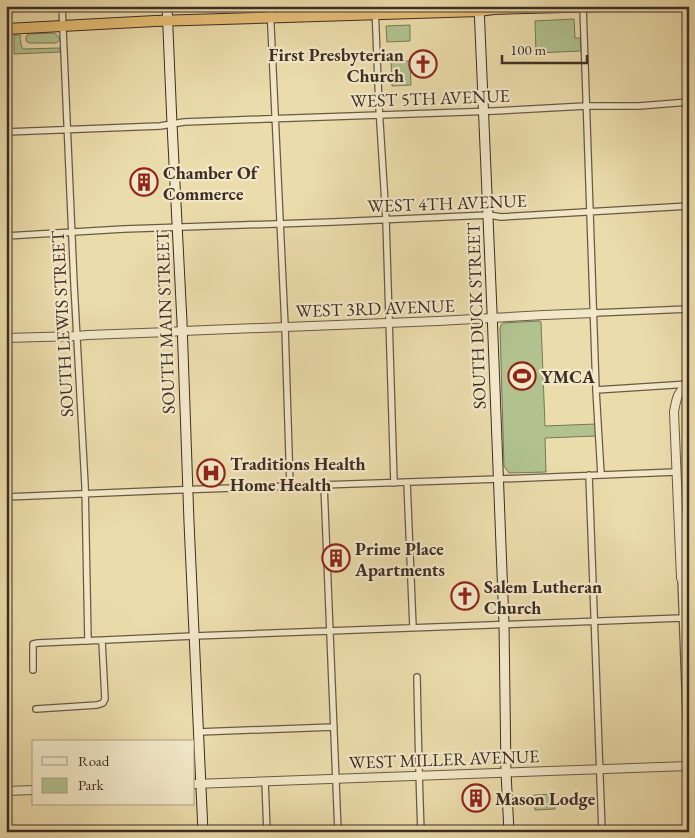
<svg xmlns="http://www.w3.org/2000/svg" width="695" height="838" font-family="'EB Garamond',serif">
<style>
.green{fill:#b1c28e;stroke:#787859}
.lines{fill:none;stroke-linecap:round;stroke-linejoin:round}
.minor-casing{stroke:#695946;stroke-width:8}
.tertiary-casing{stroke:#695946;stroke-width:10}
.secondary-casing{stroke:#3e2d24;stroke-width:11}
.trunk-casing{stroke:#3e2d24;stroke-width:12}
.minor{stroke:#f2e8c8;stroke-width:5.5}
.tertiary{stroke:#f2e8c8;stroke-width:8}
.secondary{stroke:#f2e8c8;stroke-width:9}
.trunk{stroke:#e6be76;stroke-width:10}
.labels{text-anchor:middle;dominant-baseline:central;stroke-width:4.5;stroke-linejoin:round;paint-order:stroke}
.poi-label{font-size:18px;font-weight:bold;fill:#3e2d24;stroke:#f2e8c8;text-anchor:start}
.street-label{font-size:18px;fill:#3e2d24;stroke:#f2e8c8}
</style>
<rect width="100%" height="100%" fill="#ebdcab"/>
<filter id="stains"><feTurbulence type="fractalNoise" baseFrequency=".004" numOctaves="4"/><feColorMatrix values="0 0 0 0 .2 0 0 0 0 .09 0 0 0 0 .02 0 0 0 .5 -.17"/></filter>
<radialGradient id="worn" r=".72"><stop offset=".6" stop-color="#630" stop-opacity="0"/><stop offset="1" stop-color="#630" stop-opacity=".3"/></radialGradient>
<path class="green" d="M574 19 575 38H580L581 51 536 53 535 21Z
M410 25V41L387 42 386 26Z
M54 33 58 36 60 40 56 43H29L26 41V37L28 34Z
M14 35H20L21 45 23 49 60 48V52L14 54Z
M391 61H410L411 85 392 86Z
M540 321 541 322 545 426 596 424V436L545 438 546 472 509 473 504 466 500 328 501 325 503 323Z
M554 794 555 809 535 810 534 795Z"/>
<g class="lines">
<g class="minor-casing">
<path id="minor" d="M62 6 74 284 85 485 88 641
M270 6 285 327 290 486
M375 6 379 107 386 220 394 483
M583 6 596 390 601 475
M687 6 689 57
M6 132 160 126 184 122 265 119 495 111 586 106H639L689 102
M6 236 124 229 333 222 489 215 501 217 689 206
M594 313 689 309
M596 390 689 384
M589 475 602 832
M407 482 413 628
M324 485 338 832
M6 497 176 490 499 479 676 472
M689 578H681L689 795
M33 670V644L38 643 194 636 682 618
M417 677C418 729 419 780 421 832
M36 709 97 705 103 703 105 699 102 641
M198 732 334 727
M265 781 267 832"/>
</g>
<g class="tertiary-casing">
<path id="tertiary" d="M6 338 77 336 88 335 169 332 182 331 438 321 544 315 594 313
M681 578 674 412C676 401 677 390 689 385
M194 784 688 766
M6 791 34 790"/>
</g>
<g class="secondary-casing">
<path id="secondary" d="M167 6 172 124 182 322 189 522 203 832
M479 6 492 311 504 624 506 772 509 832"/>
</g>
<g class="trunk-casing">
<path id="trunk" d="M6 29 155 21 479 11 494 9 604 6"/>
</g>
<use href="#minor" class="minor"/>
<use href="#tertiary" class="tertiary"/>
<use href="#secondary" class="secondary"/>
<use href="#trunk" class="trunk"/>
</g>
<defs>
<g id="church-ring" transform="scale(1.4375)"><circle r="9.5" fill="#f2e8c8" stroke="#8f2418" stroke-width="1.5"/><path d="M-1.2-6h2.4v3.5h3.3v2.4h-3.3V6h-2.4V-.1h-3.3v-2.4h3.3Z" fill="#8f2418"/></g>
<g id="building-ring" transform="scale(1.4375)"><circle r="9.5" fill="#f2e8c8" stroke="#8f2418" stroke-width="1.5"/><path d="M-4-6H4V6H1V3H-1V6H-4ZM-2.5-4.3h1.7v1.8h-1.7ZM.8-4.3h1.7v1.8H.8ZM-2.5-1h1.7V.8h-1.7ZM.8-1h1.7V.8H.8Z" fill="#8f2418"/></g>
<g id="stadium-ring" transform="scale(1.4375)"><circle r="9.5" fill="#f2e8c8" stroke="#8f2418" stroke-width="1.5"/><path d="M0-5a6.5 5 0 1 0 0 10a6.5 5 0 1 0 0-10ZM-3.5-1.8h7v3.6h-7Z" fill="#8f2418"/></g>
<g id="hospital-ring" transform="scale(1.4375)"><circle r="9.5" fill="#f2e8c8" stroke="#8f2418" stroke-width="1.5"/><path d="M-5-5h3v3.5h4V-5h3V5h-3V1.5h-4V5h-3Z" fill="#8f2418"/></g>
</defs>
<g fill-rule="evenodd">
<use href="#church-ring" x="423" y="64"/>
<use href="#building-ring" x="144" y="182"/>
<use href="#stadium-ring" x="522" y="376"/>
<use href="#hospital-ring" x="211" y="473"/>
<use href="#building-ring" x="336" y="558"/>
<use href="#church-ring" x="465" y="596"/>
<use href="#building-ring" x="476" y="798"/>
</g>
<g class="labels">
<g class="poi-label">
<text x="404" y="54" text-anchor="end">First Presbyterian<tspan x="404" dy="21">Church</tspan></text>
<text x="163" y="172">Chamber Of<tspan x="163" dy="21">Commerce</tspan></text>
<text x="541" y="376">YMCA</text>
<text x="230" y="463">Traditions Health<tspan x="230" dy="21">Home Health</tspan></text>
<text x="355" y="548">Prime Place<tspan x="355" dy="21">Apartments</tspan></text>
<text x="484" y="586">Salem Lutheran<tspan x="484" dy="21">Church</tspan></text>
<text x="495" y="798">Mason Lodge</text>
</g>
<g class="street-label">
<text transform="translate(430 98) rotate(-2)">WEST 5TH AVENUE</text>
<text transform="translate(447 203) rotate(-2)">WEST 4TH AVENUE</text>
<text transform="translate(375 308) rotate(-2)">WEST 3RD AVENUE</text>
<text transform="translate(476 316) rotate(-92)">SOUTH DUCK STREET</text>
<text transform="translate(165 322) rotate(-92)">SOUTH MAIN STREET</text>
<text transform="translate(62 324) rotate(-93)">SOUTH LEWIS STREET</text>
<text transform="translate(444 759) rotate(-2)">WEST MILLER AVENUE</text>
</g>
</g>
<rect width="695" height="838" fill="none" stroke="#ebdcab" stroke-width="25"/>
<rect x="8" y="8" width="680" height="823" fill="none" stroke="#3e2d24" stroke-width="2.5"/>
<rect x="12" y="12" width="670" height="813" fill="none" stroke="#3e2d24"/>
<rect x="32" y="740" width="162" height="65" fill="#f2e8c8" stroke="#aa9d86"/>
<rect x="42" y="757" width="25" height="8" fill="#f2e8c8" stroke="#aa9d86"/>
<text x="78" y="766" font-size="15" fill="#3e2d24">Road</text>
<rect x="42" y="778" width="25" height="15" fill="#b1c28e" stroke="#aa9d86"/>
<text x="78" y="790" font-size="15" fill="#3e2d24">Park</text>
<path d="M502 55v8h85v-8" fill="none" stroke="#3e2d24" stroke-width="2.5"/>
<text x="510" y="55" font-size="15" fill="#3e2d24" stroke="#f2e8c8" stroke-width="4" paint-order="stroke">100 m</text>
<rect width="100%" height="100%" filter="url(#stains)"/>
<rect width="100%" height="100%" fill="url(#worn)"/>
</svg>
